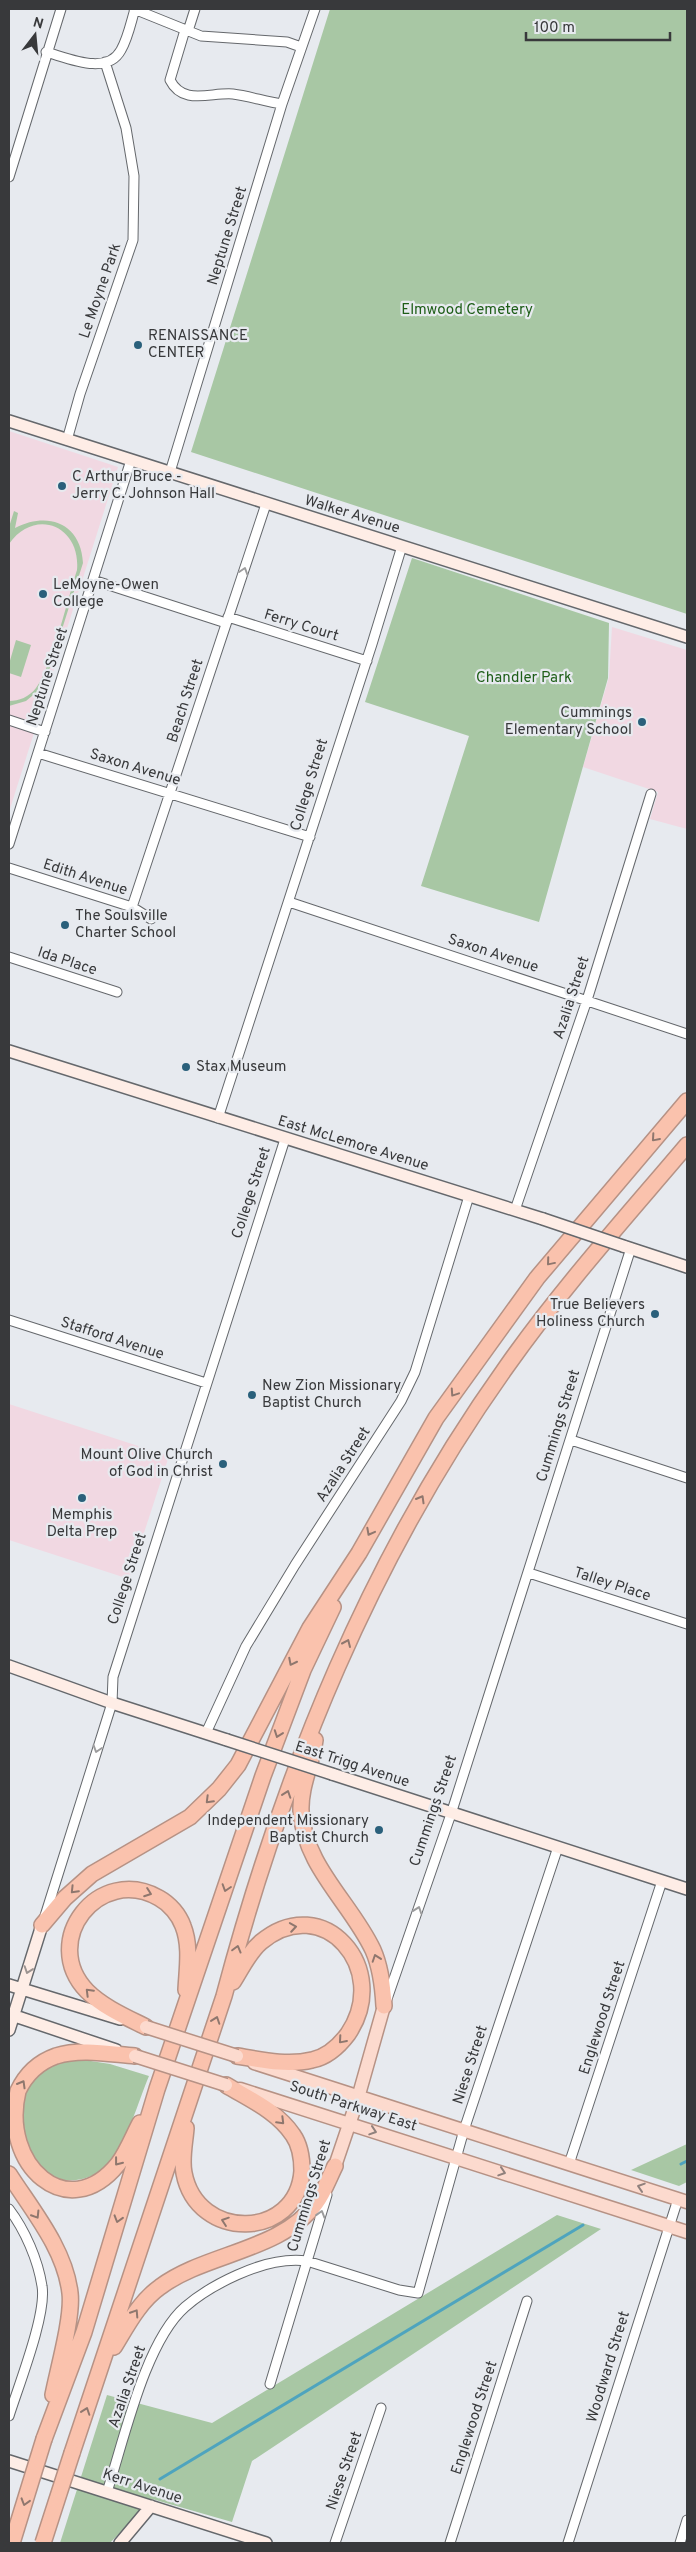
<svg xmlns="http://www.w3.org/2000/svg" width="696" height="2552" font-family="Overpass,sans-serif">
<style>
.education{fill:#f1d8e2}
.green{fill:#a8c7a4}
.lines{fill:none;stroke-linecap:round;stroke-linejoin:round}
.stream{stroke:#4ea4be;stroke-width:3}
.street-casing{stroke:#65686c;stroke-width:11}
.secondary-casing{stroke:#65686c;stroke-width:14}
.primary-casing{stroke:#b69285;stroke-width:15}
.highway-casing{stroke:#b69285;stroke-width:18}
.street{stroke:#fff;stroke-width:9}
.secondary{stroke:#feede6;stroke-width:11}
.primary{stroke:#fcdace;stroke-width:12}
.highway{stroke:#fac2ad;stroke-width:15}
.secondary-bridge-casing{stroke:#65686c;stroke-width:14;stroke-linecap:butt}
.primary-bridge-casing{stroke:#b69285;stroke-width:15;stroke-linecap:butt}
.highway-bridge-casing{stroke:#b69285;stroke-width:18;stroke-linecap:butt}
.secondary-bridge{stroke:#feede6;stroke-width:11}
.primary-bridge{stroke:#fcdace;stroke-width:12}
.highway-bridge{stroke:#fac2ad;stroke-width:15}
.oneway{stroke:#9c9c9d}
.oneway2{stroke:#8f776e}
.oneway3{stroke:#9b9390}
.oneway4{stroke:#90817d}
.poi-dot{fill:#2a607b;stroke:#e7eaef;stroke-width:2}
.labels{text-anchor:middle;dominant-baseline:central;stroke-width:4.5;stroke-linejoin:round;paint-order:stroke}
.street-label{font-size:15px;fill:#38393b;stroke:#e7eaef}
.park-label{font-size:15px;fill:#1e5e18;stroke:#e7eaef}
.poi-label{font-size:15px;fill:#38393b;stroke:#e7eaef;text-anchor:start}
</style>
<rect width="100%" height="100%" fill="#e7eaef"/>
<path class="education" d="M9 431 118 467 9 812Z
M612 627 687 650V829L650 819 658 792 583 767 609 677Z
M9 1404 169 1456 129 1579 9 1540Z"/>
<path class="green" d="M330 9H687V614L191 452Z
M14 511 18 513 15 528C48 511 81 523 83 563L44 686 26 701 9 706V701C19 701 29 697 36 688 50 672 69 595 77 570 81 526 35 507 9 544V527Z
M412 558 609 623 608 678 539 922 421 886 469 736 365 702Z
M16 640 31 645 21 677 9 673V664Z
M78 2059 110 2064 149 2076C128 2126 116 2201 43 2175L15 2123C27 2083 32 2064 78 2059Z
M687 2144V2182L679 2186 631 2170Z
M557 2215 601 2229 252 2461 232 2522 152 2499 110 2543H60L107 2395 212 2423Z"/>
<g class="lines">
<path class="stream" d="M681 2164 687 2161
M160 2479 583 2225"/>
<g class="street-casing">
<path id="street" d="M134 9 201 36 287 42 301 47
M185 30 170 80C183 106 211 92 233 94 250 96 266 102 282 104
M188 31 195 9
M46 52C68 58 107 76 121 50 128 38 131 22 135 9
M9 177 61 9
M67 440 80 394 133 240 134 176 126 128 105 62
M170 472 282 104 315 9
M93 580 226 623
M228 617 367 661
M9 720 45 732
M38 753 310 837
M9 844 131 460
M9 868 132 907 151 919
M289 902 687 1034
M132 907 266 504
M9 957 117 992
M218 1118 372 644 402 546
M515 1210 587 1000 651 794
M9 1320 206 1383
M571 1440 687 1478
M529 1573 687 1624
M206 1733 246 1646 295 1565 401 1401 415 1372 469 1196
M44 1919 112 1703 113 1677 285 1139
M387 1999 451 1814 631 1248
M569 2164 662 1881
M9 2209C25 2230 38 2260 42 2286 47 2314 18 2387 9 2416
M270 2384 327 2195
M107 2492C124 2440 145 2342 185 2307 200 2294 219 2283 237 2275 259 2265 283 2258 307 2261L399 2290 418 2293 464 2130 558 1847
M335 2543 381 2408
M450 2543 527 2301
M568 2543 678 2199
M680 2543 687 2520"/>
</g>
<g class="secondary-casing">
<path id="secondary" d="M9 421 687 637
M9 1051 543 1219
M623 1246 687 1267
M9 1666 112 1703 227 1740
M332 1774 687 1889
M9 1985 120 2019
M9 2014 116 2050
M9 2030 42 1925
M9 2461 266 2543
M120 2543 151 2506"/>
</g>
<g class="primary-casing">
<path id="primary" d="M254 2063 687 2202
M240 2089 687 2232
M335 2166 358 2098 384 2006"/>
</g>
<g class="highway-casing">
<path id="highway" d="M315 1740C312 1764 300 1786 301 1811 304 1866 351 1903 373 1950 381 1968 383 1987 384 2006
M42 1925 65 1898 92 1874 190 1817 219 1789 238 1765 310 1628 359 1553 436 1418 537 1278 687 1101
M233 1982C242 1968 249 1952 261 1942 323 1890 392 1969 348 2034 339 2046 327 2057 312 2060 288 2066 261 2060 237 2056
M146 2027C126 2017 103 2007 87 1991 39 1941 99 1864 159 1898 170 1904 179 1915 183 1926 191 1946 187 1969 186 1990
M135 2056C110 2054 81 2048 56 2056 39 2062 26 2074 18 2091 0 2165 68 2226 118 2164 127 2152 133 2136 140 2123
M186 2128C185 2142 181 2159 184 2173 197 2242 297 2240 302 2171 302 2159 300 2145 293 2135 277 2111 249 2099 226 2085
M9 2174C32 2210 65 2249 70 2293 73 2317 58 2369 53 2395
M114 2347C127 2326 139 2302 160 2287 205 2253 282 2251 316 2203 324 2192 329 2178 335 2166
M44 2439 84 2332 157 2089 263 1776 303 1670 333 1607
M72 2453 224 1996C284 1771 371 1556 507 1366 562 1288 626 1217 687 1145"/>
</g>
<use href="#street" class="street"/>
<use href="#secondary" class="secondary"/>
<use href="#primary" class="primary"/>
<use href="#highway" class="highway"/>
<g class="secondary-bridge-casing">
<path id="secondary-bridge" d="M543 1219 623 1246
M227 1740 332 1774"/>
</g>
<g class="primary-bridge-casing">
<path id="primary-bridge" d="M146 2027 237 2056
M135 2056 226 2085"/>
</g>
<g class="highway-bridge-casing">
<path id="highway-bridge" d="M12 2543 44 2439
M43 2543 72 2453"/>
</g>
<use href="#secondary-bridge" class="secondary-bridge"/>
<use href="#primary-bridge" class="primary-bridge"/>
<use href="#highway-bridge" class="highway-bridge"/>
</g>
<defs><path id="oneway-chevron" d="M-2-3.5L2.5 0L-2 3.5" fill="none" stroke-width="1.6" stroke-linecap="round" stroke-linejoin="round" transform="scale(1.25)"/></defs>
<g class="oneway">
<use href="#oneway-chevron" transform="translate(244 571) rotate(-72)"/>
<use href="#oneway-chevron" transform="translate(97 1749) rotate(108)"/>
<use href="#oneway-chevron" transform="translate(418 1910) rotate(-71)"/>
<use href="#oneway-chevron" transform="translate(321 2214) rotate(-73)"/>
</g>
<g class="oneway2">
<use href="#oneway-chevron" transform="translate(655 1138) rotate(131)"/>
<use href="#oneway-chevron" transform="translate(550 1262) rotate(130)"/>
<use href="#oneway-chevron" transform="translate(454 1393) rotate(124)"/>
<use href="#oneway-chevron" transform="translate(421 1499) rotate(-60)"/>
<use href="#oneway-chevron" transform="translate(370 1532) rotate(118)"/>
<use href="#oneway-chevron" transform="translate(347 1643) rotate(-66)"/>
<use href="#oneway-chevron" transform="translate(292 1662) rotate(117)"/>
<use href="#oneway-chevron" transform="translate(278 1734) rotate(110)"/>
<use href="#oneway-chevron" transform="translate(287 1794) rotate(-71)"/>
<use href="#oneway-chevron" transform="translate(209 1800) rotate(135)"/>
<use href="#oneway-chevron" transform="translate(226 1888) rotate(108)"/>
<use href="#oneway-chevron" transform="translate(74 1890) rotate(134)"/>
<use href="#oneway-chevron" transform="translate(148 1893) rotate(20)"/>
<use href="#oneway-chevron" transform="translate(293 1927) rotate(-9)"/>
<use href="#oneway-chevron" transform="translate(237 1949) rotate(-75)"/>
<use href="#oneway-chevron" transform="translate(376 1958) rotate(-109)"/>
<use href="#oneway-chevron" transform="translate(89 1992) rotate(-135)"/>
<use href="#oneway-chevron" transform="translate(216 2020) rotate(-71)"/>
<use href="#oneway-chevron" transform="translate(342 2040) rotate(131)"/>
<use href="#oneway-chevron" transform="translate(22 2084) rotate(-60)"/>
<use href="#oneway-chevron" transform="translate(281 2121) rotate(45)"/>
<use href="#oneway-chevron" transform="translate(118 2162) rotate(128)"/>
<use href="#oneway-chevron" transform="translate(36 2215) rotate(58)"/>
<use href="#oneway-chevron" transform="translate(118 2219) rotate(107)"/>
<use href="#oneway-chevron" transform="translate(225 2221) rotate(-161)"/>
<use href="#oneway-chevron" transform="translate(135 2313) rotate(-57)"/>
<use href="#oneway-chevron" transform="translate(86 2411) rotate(-71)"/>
<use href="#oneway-chevron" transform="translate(25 2502) rotate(107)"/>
</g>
<use class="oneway3" href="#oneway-chevron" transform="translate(28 1970) rotate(109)"/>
<g class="oneway4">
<use href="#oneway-chevron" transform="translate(373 2131) rotate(18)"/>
<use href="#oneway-chevron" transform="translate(502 2172) rotate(18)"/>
<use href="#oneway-chevron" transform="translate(641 2187) rotate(-162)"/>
</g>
<g class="poi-dot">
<circle cx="138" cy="345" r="5"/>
<circle cx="62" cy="486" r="5"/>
<circle cx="43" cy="594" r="5"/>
<circle cx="642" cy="722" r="5"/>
<circle cx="65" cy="925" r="5"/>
<circle cx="186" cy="1067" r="5"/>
<circle cx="655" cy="1314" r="5"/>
<circle cx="252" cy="1395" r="5"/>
<circle cx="223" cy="1464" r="5"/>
<circle cx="82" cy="1498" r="5"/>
<circle cx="379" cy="1830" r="5"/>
</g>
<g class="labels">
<g class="street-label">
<text transform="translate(228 236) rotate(-73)">Neptune Street</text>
<text transform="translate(101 291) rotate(-71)">Le Moyne Park</text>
<text transform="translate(352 515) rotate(17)">Walker Avenue</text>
<text transform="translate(301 626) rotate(17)">Ferry Court</text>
<text transform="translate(48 677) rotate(-72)">Neptune Street</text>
<text transform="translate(186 701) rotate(-72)">Beach Street</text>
<text transform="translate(135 768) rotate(17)">Saxon Avenue</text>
<text transform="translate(310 785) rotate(-73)">College Street</text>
<text transform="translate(85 878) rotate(18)">Edith Avenue</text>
<text transform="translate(493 954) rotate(18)">Saxon Avenue</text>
<text transform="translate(67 962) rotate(18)">Ida Place</text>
<text transform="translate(572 998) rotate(-72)">Azalia Street</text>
<text transform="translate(353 1144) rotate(17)">East McLemore Avenue</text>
<text transform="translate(252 1193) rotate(-72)">College Street</text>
<text transform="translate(112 1339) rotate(18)">Stafford Avenue</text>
<text transform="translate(559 1426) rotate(-73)">Cummings Street</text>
<text transform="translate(344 1465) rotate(-57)">Azalia Street</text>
<text transform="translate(128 1579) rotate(-72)">College Street</text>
<text transform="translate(612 1585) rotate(18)">Talley Place</text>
<text transform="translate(352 1765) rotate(18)">East Trigg Avenue</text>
<text transform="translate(434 1811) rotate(-71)">Cummings Street</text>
<text transform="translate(603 2018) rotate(-72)">Englewood Street</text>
<text transform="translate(471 2065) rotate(-72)">Niese Street</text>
<text transform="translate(353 2107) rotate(18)">South Parkway East</text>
<text transform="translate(310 2196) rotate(-73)">Cummings Street</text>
<text transform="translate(609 2367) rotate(-73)">Woodward Street</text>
<text transform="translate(128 2387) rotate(-71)">Azalia Street</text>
<text transform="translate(475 2418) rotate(-72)">Englewood Street</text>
<text transform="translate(345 2471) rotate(-71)">Niese Street</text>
<text transform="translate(142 2487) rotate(18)">Kerr Avenue</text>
</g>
<g class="park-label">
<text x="467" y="310">Elmwood Cemetery</text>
<text x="524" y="678">Chandler Park</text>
</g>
<g class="poi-label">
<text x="148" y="336">RENAISSANCE<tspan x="148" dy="17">CENTER</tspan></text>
<text x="72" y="477">C Arthur Bruce -<tspan x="72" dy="17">Jerry C. Johnson Hall</tspan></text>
<text x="53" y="585">LeMoyne-Owen<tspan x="53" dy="17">College</tspan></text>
<text x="632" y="713" text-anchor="end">Cummings<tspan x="632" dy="17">Elementary School</tspan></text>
<text x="75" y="916">The Soulsville<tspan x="75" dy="17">Charter School</tspan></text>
<text x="196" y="1067">Stax Museum</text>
<text x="645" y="1305" text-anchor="end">True Believers<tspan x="645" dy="17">Holiness Church</tspan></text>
<text x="262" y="1386">New Zion Missionary<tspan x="262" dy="17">Baptist Church</tspan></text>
<text x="213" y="1455" text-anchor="end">Mount Olive Church<tspan x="213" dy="17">of God in Christ</tspan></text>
<text x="82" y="1515" text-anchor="middle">Memphis<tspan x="82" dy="17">Delta Prep</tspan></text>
<text x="369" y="1821" text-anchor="end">Independent Missionary<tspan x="369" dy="17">Baptist Church</tspan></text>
</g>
</g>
<rect width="696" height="2552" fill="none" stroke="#38393b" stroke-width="20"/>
<g transform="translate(35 35) rotate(16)" stroke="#e7eaef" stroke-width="4" paint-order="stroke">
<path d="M0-4L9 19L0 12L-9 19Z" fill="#38393b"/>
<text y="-8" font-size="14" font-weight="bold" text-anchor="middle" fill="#38393b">N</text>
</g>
<path d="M526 32v8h144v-8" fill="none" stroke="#38393b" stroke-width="2.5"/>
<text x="534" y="32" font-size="15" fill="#38393b" stroke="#e7eaef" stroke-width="4" paint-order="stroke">100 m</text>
</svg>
